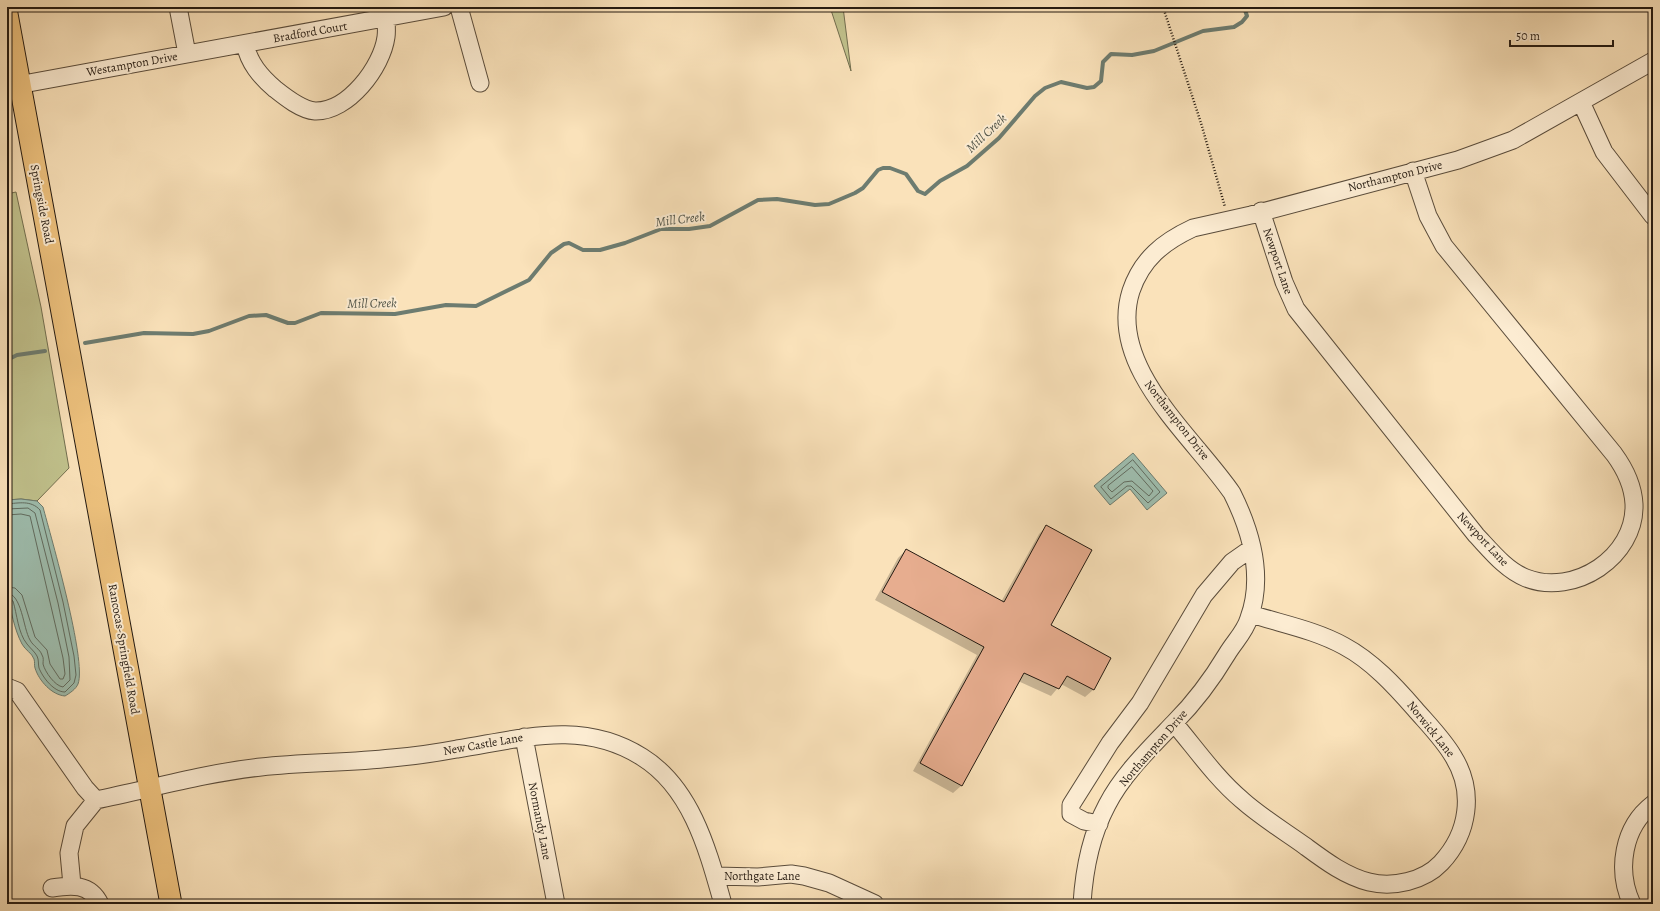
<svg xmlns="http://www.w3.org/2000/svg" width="1660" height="911" font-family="Alegreya,serif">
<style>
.green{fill:#c1c28d;stroke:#726e4f}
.water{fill:#9ebeaf;stroke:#6d7c70}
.shadow{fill:#0003}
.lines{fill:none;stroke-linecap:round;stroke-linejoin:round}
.shore{stroke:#616c60;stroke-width:1}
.stream{stroke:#6d7c70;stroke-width:4}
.building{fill:#e7ad8f;stroke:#241a11}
.minor-casing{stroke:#5a4c3b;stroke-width:19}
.major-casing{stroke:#241a11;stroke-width:23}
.path{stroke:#241a11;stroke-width:2.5;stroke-dasharray:1 2;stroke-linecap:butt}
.minor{stroke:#fcecd2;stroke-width:17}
.major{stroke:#edc17d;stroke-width:21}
.labels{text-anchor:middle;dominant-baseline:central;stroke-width:4;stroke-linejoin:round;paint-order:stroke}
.street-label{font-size:12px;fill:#241a11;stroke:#fcecd2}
.water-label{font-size:13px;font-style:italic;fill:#4f5348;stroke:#fcecd2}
</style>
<rect width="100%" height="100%" fill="#fae2ba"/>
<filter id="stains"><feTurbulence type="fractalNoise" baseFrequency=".005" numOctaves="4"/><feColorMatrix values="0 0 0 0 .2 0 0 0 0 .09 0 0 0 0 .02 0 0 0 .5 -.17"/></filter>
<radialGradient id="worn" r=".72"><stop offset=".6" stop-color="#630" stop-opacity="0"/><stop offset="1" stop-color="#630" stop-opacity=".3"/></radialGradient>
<path class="green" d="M830 7H843L851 71Z
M16 192 41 307 69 468 37 501 21 499 7 500V194Z"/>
<path class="water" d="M1133 453 1167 493 1147 510 1130 489 1110 505 1094 486Z
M21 499 37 501 43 507C51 537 87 661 78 684 76 689 70 693 65 696 52 695 39 681 35 668 34 665 35 662 34 659 32 653 25 650 22 644 14 629 11 610 7 593V500Z"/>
<path class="shadow" d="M1047 526 1050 625 1110 658 1093 690 1085 697 1061 684 1051 696 1018 681 961 786 953 793 913 771 977 655 875 600 898 558 906 550 1001 602 1039 534Z"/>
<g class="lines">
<path class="shore" d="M1133 460 1160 492 1148 503 1131 486H1127L1111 499 1101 487Z
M1132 467 1153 491 1149 496 1132 481 1124 482 1112 492 1108 488V486Z
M7 504C19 503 31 500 40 510L63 602 74 656 76 675 74 683 65 692C54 692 43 678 39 668 38 664 39 660 37 656 35 652 30 648 27 644 18 633 17 614 13 601L7 598
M7 509 28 508 35 513 58 603 69 657 70 680 63 687C55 686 45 672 43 664 43 661 44 658 42 655 40 649 33 646 30 640 23 628 22 594 7 593
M7 515 21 514 30 516 63 658 65 674 63 679H60L50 664 47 650 35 637 22 595 15 588 7 587"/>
<path class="stream" d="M85 343 144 333 193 334 209 331 249 316 266 315 288 323H295L321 313 395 314 446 305 476 306 529 280 551 253 564 244 569 243 583 250H600L625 243 661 229H689L710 226 758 200 777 199 815 205 829 204 855 193 863 188 878 170 883 168H890L906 174 918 191 925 194 940 181 967 166 999 138 1035 96 1045 88 1061 82 1087 88 1094 87 1101 81 1103 62 1111 54 1132 55 1154 51 1203 31 1234 27 1242 22 1247 16 1244 7
M7 360 17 355 45 351"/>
</g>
<path class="building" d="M1046 525 1092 550 1051 625 1111 658 1094 690 1067 676 1059 689 1024 673 962 786 920 763 984 647 882 592 906 549 1004 602Z"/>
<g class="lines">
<g class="minor-casing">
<path id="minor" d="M178 7 187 54
M459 7 480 83
M245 44C249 63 260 76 275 89 285 97 301 110 315 111 348 112 382 67 386 37 387 31 386 24 386 18
M7 87 444 7
M1581 102 1604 152 1653 216
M1261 211 1284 282 1296 309 1476 535C1491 551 1506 570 1526 578 1574 597 1636 557 1634 504 1633 485 1625 469 1614 454L1444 246 1428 216 1413 171
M7 687 17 691 85 788 96 800C150 789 205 773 261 767 304 762 348 763 392 758 414 756 436 753 457 749 521 739 582 719 642 757 692 788 708 851 723 904
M1174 723C1196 749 1216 778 1242 800 1261 817 1284 831 1305 846 1324 860 1345 876 1369 882 1393 888 1424 881 1441 863 1469 833 1475 791 1453 756 1443 739 1428 724 1415 709 1395 686 1372 661 1344 646 1315 630 1282 624 1251 614
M524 737 556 904
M1099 824 1084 821 1071 814V805L1110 743 1140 703 1204 595 1232 562 1252 548
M715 876 758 877 791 874 804 876 829 883 875 904
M72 885 69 853 75 826 96 800
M52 888C71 885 90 883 100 904
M1082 904C1084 871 1091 835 1107 805 1123 774 1150 748 1174 723 1194 703 1212 679 1227 654 1234 642 1245 632 1249 618 1264 577 1251 531 1232 493 1193 436 1107 367 1131 291 1142 259 1163 242 1193 228L1251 215 1458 160 1513 140 1653 61
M1632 904C1616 870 1623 827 1653 804"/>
</g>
<g class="major-casing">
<path id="major" d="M7 14 171 904"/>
</g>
<path class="path" d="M1163 7 1201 123 1225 207"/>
<use href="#minor" class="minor"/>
<use href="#major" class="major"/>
</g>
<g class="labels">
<g class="street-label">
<text transform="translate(310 32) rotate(-10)">Bradford Court</text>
<text transform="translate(132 64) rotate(-10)">Westampton Drive</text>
<text transform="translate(1395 176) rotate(-14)">Northampton Drive</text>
<text transform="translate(42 204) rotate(79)">Springside Road</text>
<text transform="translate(1278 261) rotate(71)">Newport Lane</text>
<text transform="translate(1177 420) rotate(52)">Northampton Drive</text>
<text transform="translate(1483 539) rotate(47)">Newport Lane</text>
<text transform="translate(124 649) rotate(80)">Rancocas-Springfield Road</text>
<text transform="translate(1431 729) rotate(51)">Norwick Lane</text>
<text transform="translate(483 744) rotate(-10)">New Castle Lane</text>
<text transform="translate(1153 748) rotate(-49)">Northampton Drive</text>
<text transform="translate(540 821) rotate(79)">Normandy Lane</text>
<text x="762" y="876">Northgate Lane</text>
</g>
<g class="water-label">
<text transform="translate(986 133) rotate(-43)">Mill Creek</text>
<text transform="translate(680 219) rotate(-7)">Mill Creek</text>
<text transform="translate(372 303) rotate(-1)">Mill Creek</text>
</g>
</g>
<rect width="1660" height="911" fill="none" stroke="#fae2ba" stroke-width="24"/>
<rect x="8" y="8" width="1644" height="895" fill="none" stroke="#241a11" stroke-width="2"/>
<rect x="12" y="12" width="1636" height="887" fill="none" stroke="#241a11"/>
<path d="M1510 40v6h103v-6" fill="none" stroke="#241a11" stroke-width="2"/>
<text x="1516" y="40" font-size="12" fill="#241a11" stroke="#fcecd2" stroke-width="3" paint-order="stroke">50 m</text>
<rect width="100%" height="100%" filter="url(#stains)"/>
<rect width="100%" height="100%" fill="url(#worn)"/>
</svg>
